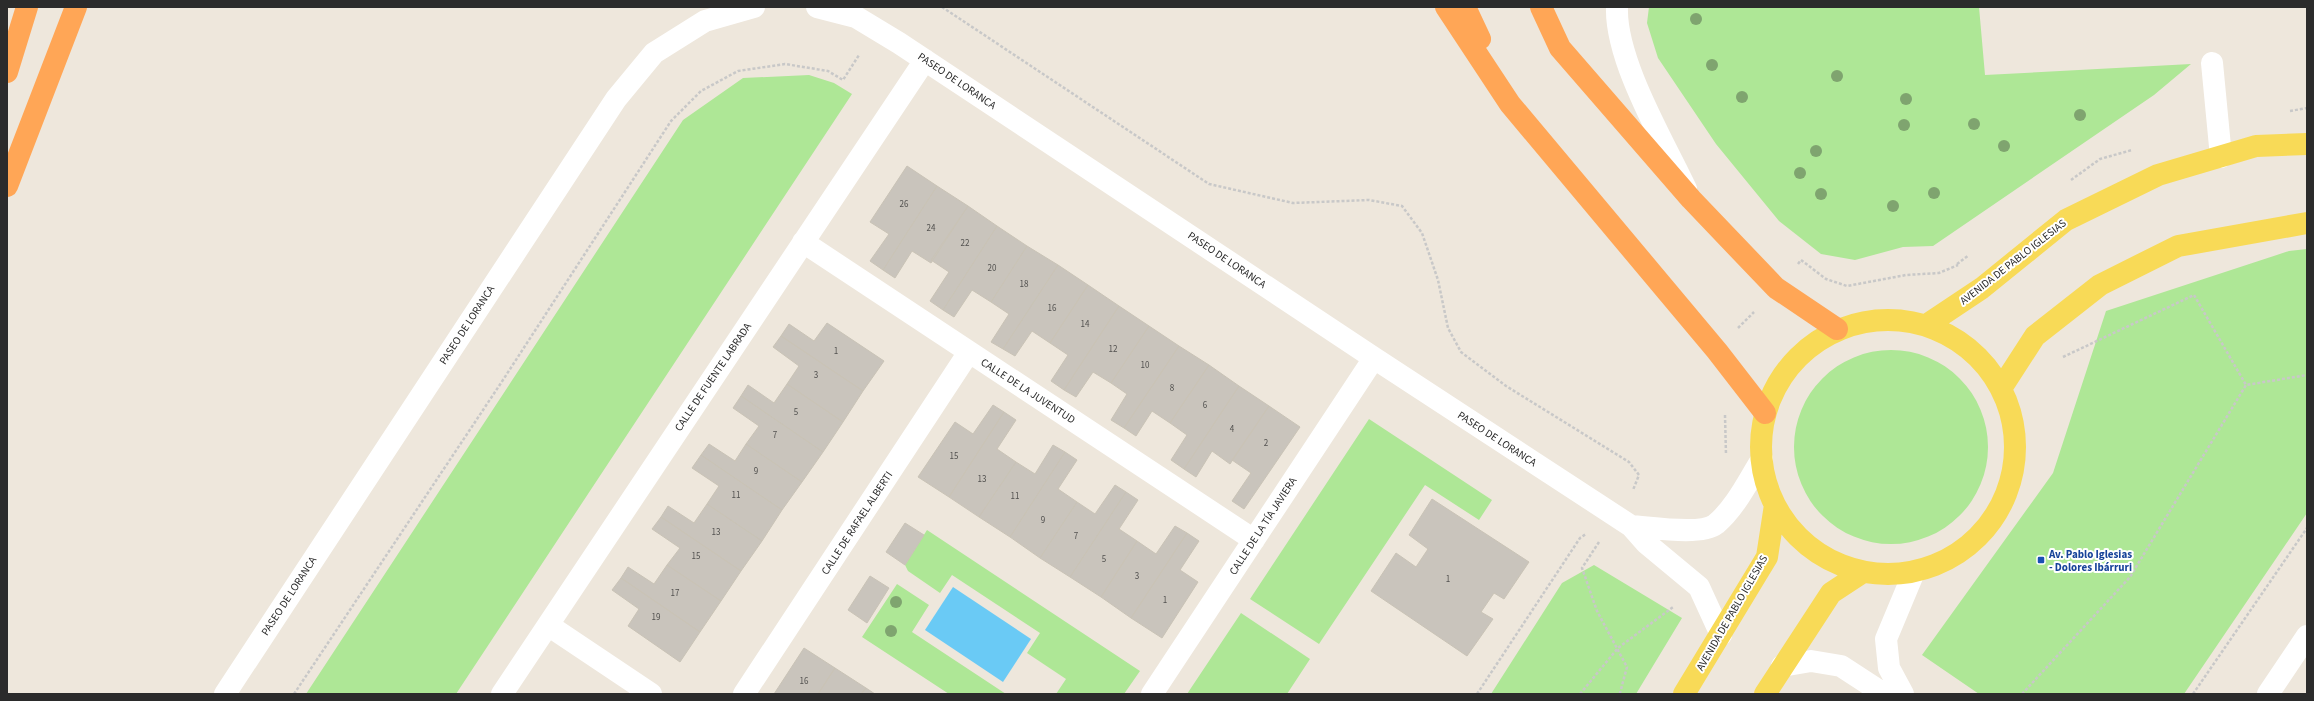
<svg xmlns="http://www.w3.org/2000/svg" width="2314" height="701" font-family="'Source Sans 3',sans-serif">
<style>
.green{fill:#aee796}
.water{fill:#6acaf5}
.building{fill:#c9c4bc;stroke:#c9c3b6}
.lines{fill:none;stroke-linecap:round;stroke-linejoin:round}
.path{stroke:#c8c8c8;stroke-width:2.5;stroke-dasharray:3 2;stroke-linecap:butt}
.minor{stroke:#fff;stroke-width:22}
.major{stroke:#f8da57;stroke-width:22}
.highway{stroke:#ffa656;stroke-width:22}
.tree{fill:#7fa46f}
.transit-dot{fill:#1a4fb4;stroke:#fff;stroke-width:1.5}
.labels{text-anchor:middle;dominant-baseline:central;stroke-width:4;stroke-linejoin:round;paint-order:stroke}
.number-label{font-size:9px;fill:#52514f}
.street-label{font-size:11px;fill:#2b2b2b;stroke:#fff}
.transit-label{font-size:11px;font-weight:bold;fill:#164399;stroke:#fff;text-anchor:start}
</style>
<rect width="100%" height="100%" fill="#eee7dc"/>
<path class="green" d="M1649 7H1979L1985 75 2191 64 2154 95 1933 246 1903 247 1855 260 1821 254 1779 221 1716 144 1658 58 1647 23Z
M809 75 834 83 852 94 456 694H306L683 120 743 78Z
M2307 249V513L2184 694H1979L1922 655 2053 473 2106 311 2289 251Z
M1794 447a97 97 0 1 1 194 0a97 97 0 1 1-194 0Z
M1369 419 1492 500 1479 520 1425 485 1319 644 1250 599Z
M927 530 1140 671 1124 694H1056L1066 679 1027 653 1040 633 952 575 940 593 908 571 905 565Z
M1594 565 1682 618 1636 694H1491L1562 583Z
M897 584 929 605 912 632 1006 694H949L862 637Z
M1241 613 1310 659 1287 694H1187Z"/>
<path class="water" d="M953 587 1031 639 1003 682 925 630Z"/>
<path class="building" d="M907 166 937 186 883 270 870 261 889 234 870 222Z
M937 186 968 206 931 263 912 251 895 278 883 270Z
M968 206 997 226 943 310 930 301 949 272 931 260Z
M997 226 1027 246 991 302 972 290 954 317 943 310Z
M1027 246 1058 265 1003 349 991 342 1009 314 991 302Z
M1058 265 1088 285 1050 343 1032 331 1015 356 1003 349Z
M1088 285 1119 306 1064 390 1051 381 1068 355 1050 343Z
M1119 306 1149 326 1111 383 1093 372 1076 397 1064 390Z
M827 323 884 361 863 391 781 336 789 324 814 341Z
M1149 326 1179 346 1124 428 1111 420 1127 394 1111 383Z
M781 336 863 391 843 422 787 384 799 366 773 347Z
M1179 346 1209 365 1170 423 1152 411 1136 436 1124 428Z
M1209 365 1239 386 1184 469 1171 460 1187 435 1170 423Z
M787 384 843 422 823 452 741 396 748 385 774 403Z
M1239 386 1269 406 1230 464 1212 451 1196 477 1184 469Z
M741 396 823 452 802 482 746 444 759 426 733 408Z
M993 405 1004 412 949 497 918 477 955 422 973 434Z
M1269 406 1300 427 1244 509 1232 501 1251 473 1232 460Z
M1004 412 1016 420 997 449 1016 462 979 517 949 497Z
M709 444 735 461 746 444 802 482 782 510 701 455Z
M1053 445 1065 452 1010 537 979 517 1016 462 1035 474Z
M1065 452 1077 460 1058 489 1077 502 1040 558 1010 537Z
M701 455 782 510 762 541 707 504 719 486 692 468Z
M1115 485 1126 492 1070 577 1040 558 1077 502 1095 514Z
M1126 492 1138 500 1119 529 1137 541 1101 597 1070 577Z
M1432 499 1529 562 1504 599 1494 593 1481 612 1493 619 1467 656 1371 591 1396 553 1416 567 1428 549 1409 535Z
M707 504 762 541 741 571 661 517 668 506 694 523Z
M661 517 741 571 721 601 667 565 680 548 652 529Z
M905 523 924 535 905 565 886 552Z
M1175 526 1187 533 1131 618 1101 597 1137 541 1156 554Z
M1187 533 1199 541 1180 570 1198 582 1162 638 1131 618Z
M667 565 721 601 700 632 621 578 628 567 654 584Z
M870 576 889 588 867 623 848 610Z
M621 578 700 632 680 662 628 626 639 609 612 590Z
M804 648 835 668 818 694H774Z
M835 668 866 688 861 694H818Z
M866 688 875 694H861Z"/>
<g class="lines">
<path class="path" d="M942 7 1209 184 1293 203 1369 200 1402 206 1422 233 1438 280 1448 328 1461 352 1506 386 1629 462 1639 475 1633 490
M2290 111 2307 108
M2071 180 2100 159 2132 150
M1798 264 1801 260 1826 279 1847 286 1906 275 1939 273 1958 265
M1957 264 1969 255
M1738 328 1754 312
M2063 357 2194 295 2246 385
M1725 415 1726 455
M1599 542 1582 568 1597 611 1627 667 1620 693 1622 694
M294 694 501 383 671 121 701 91 738 71 785 64 828 71 843 80 859 55
M1477 694 1580 538 1586 534
M1580 694 1618 648 1673 607
M2022 694 2130 577 2246 385 2307 375
M2193 694 2307 528"/>
<path class="minor" d="M817 7 856 17 899 43 1374 358 1631 526 1646 543 1699 587 1721 635
M1617 7C1615 60 1663 140 1686 189
M2212 63 2221 157
M803 242 1254 540
M1631 526C1650 527 1701 536 1716 524 1736 507 1748 481 1762 459
M548 625 651 694
M1782 666 1811 661 1841 666 1884 694
M225 694 616 99 654 53 705 21 754 7
M502 694 925 60
M744 694 969 352
M1152 694 1374 358
M1903 694 1889 668 1886 639 1914 572
M2268 694 2307 636"/>
<path class="major" d="M1761 447a127 127 0 1 1 254 0a127 127 0 1 1-254 0Z
M1928 324 1982 288 2066 220 2158 175 2256 146 2307 144
M2002 387 2035 336 2100 285 2178 246 2307 223
M1684 694 1767 557 1775 505
M1765 694 1831 593 1863 572"/>
<path class="highway" d="M1446 7 1510 104 1717 351 1765 413
M1465 7 1480 39
M1541 7 1560 48 1691 199 1776 288 1837 329
M7 72 27 7
M7 186 76 7"/>
</g>
<g class="tree">
<circle cx="1696" cy="19" r="6"/>
<circle cx="1712" cy="65" r="6"/>
<circle cx="1837" cy="76" r="6"/>
<circle cx="1742" cy="97" r="6"/>
<circle cx="1906" cy="99" r="6"/>
<circle cx="2080" cy="115" r="6"/>
<circle cx="1974" cy="124" r="6"/>
<circle cx="1904" cy="125" r="6"/>
<circle cx="2004" cy="146" r="6"/>
<circle cx="1816" cy="151" r="6"/>
<circle cx="1800" cy="173" r="6"/>
<circle cx="1934" cy="193" r="6"/>
<circle cx="1821" cy="194" r="6"/>
<circle cx="1893" cy="206" r="6"/>
<circle cx="896" cy="602" r="6"/>
<circle cx="891" cy="631" r="6"/>
</g>
<rect class="transit-dot" x="2037" y="556" width="8" height="8" rx="2"/>
<g class="labels">
<g class="number-label">
<text x="904" y="204">26</text>
<text x="931" y="228">24</text>
<text x="965" y="243">22</text>
<text x="992" y="268">20</text>
<text x="1024" y="284">18</text>
<text x="1052" y="308">16</text>
<text x="1085" y="324">14</text>
<text x="1113" y="349">12</text>
<text x="836" y="351">1</text>
<text x="1145" y="365">10</text>
<text x="816" y="375">3</text>
<text x="1172" y="388">8</text>
<text x="1205" y="405">6</text>
<text x="796" y="412">5</text>
<text x="1232" y="429">4</text>
<text x="775" y="435">7</text>
<text x="1266" y="443">2</text>
<text x="954" y="456">15</text>
<text x="756" y="471">9</text>
<text x="982" y="479">13</text>
<text x="736" y="495">11</text>
<text x="1015" y="496">11</text>
<text x="1043" y="520">9</text>
<text x="716" y="532">13</text>
<text x="1076" y="536">7</text>
<text x="696" y="556">15</text>
<text x="1104" y="559">5</text>
<text x="1137" y="576">3</text>
<text x="1448" y="579">1</text>
<text x="675" y="593">17</text>
<text x="1165" y="600">1</text>
<text x="656" y="617">19</text>
<text x="804" y="681">16</text>
</g>
<g class="street-label">
<text transform="translate(957 81) rotate(34)">PASEO DE LORANCA</text>
<text transform="translate(1227 260) rotate(34)">PASEO DE LORANCA</text>
<text transform="translate(2013 262) rotate(-38)">AVENIDA DE PABLO IGLESIAS</text>
<text transform="translate(467 325) rotate(-57)">PASEO DE LORANCA</text>
<text transform="translate(713 377) rotate(-56)">CALLE DE FUENTE LABRADA</text>
<text transform="translate(1028 391) rotate(33)">CALLE DE LA JUVENTUD</text>
<text transform="translate(1497 439) rotate(33)">PASEO DE LORANCA</text>
<text transform="translate(857 523) rotate(-57)">CALLE DE RAFAEL ALBERTI</text>
<text transform="translate(1263 526) rotate(-57)">CALLE DE LA TÍA JAVIERA</text>
<text transform="translate(289 596) rotate(-57)">PASEO DE LORANCA</text>
<text transform="translate(1732 613) rotate(-60)">AVENIDA DE PABLO IGLESIAS</text>
</g>
<g class="transit-label">
<text x="2049" y="554">Av. Pablo Iglesias<tspan x="2049" dy="13">- Dolores Ibárruri</tspan></text>
</g>
</g>
<rect width="2314" height="701" fill="none" stroke="#2b2b2b" stroke-width="16"/>
</svg>
